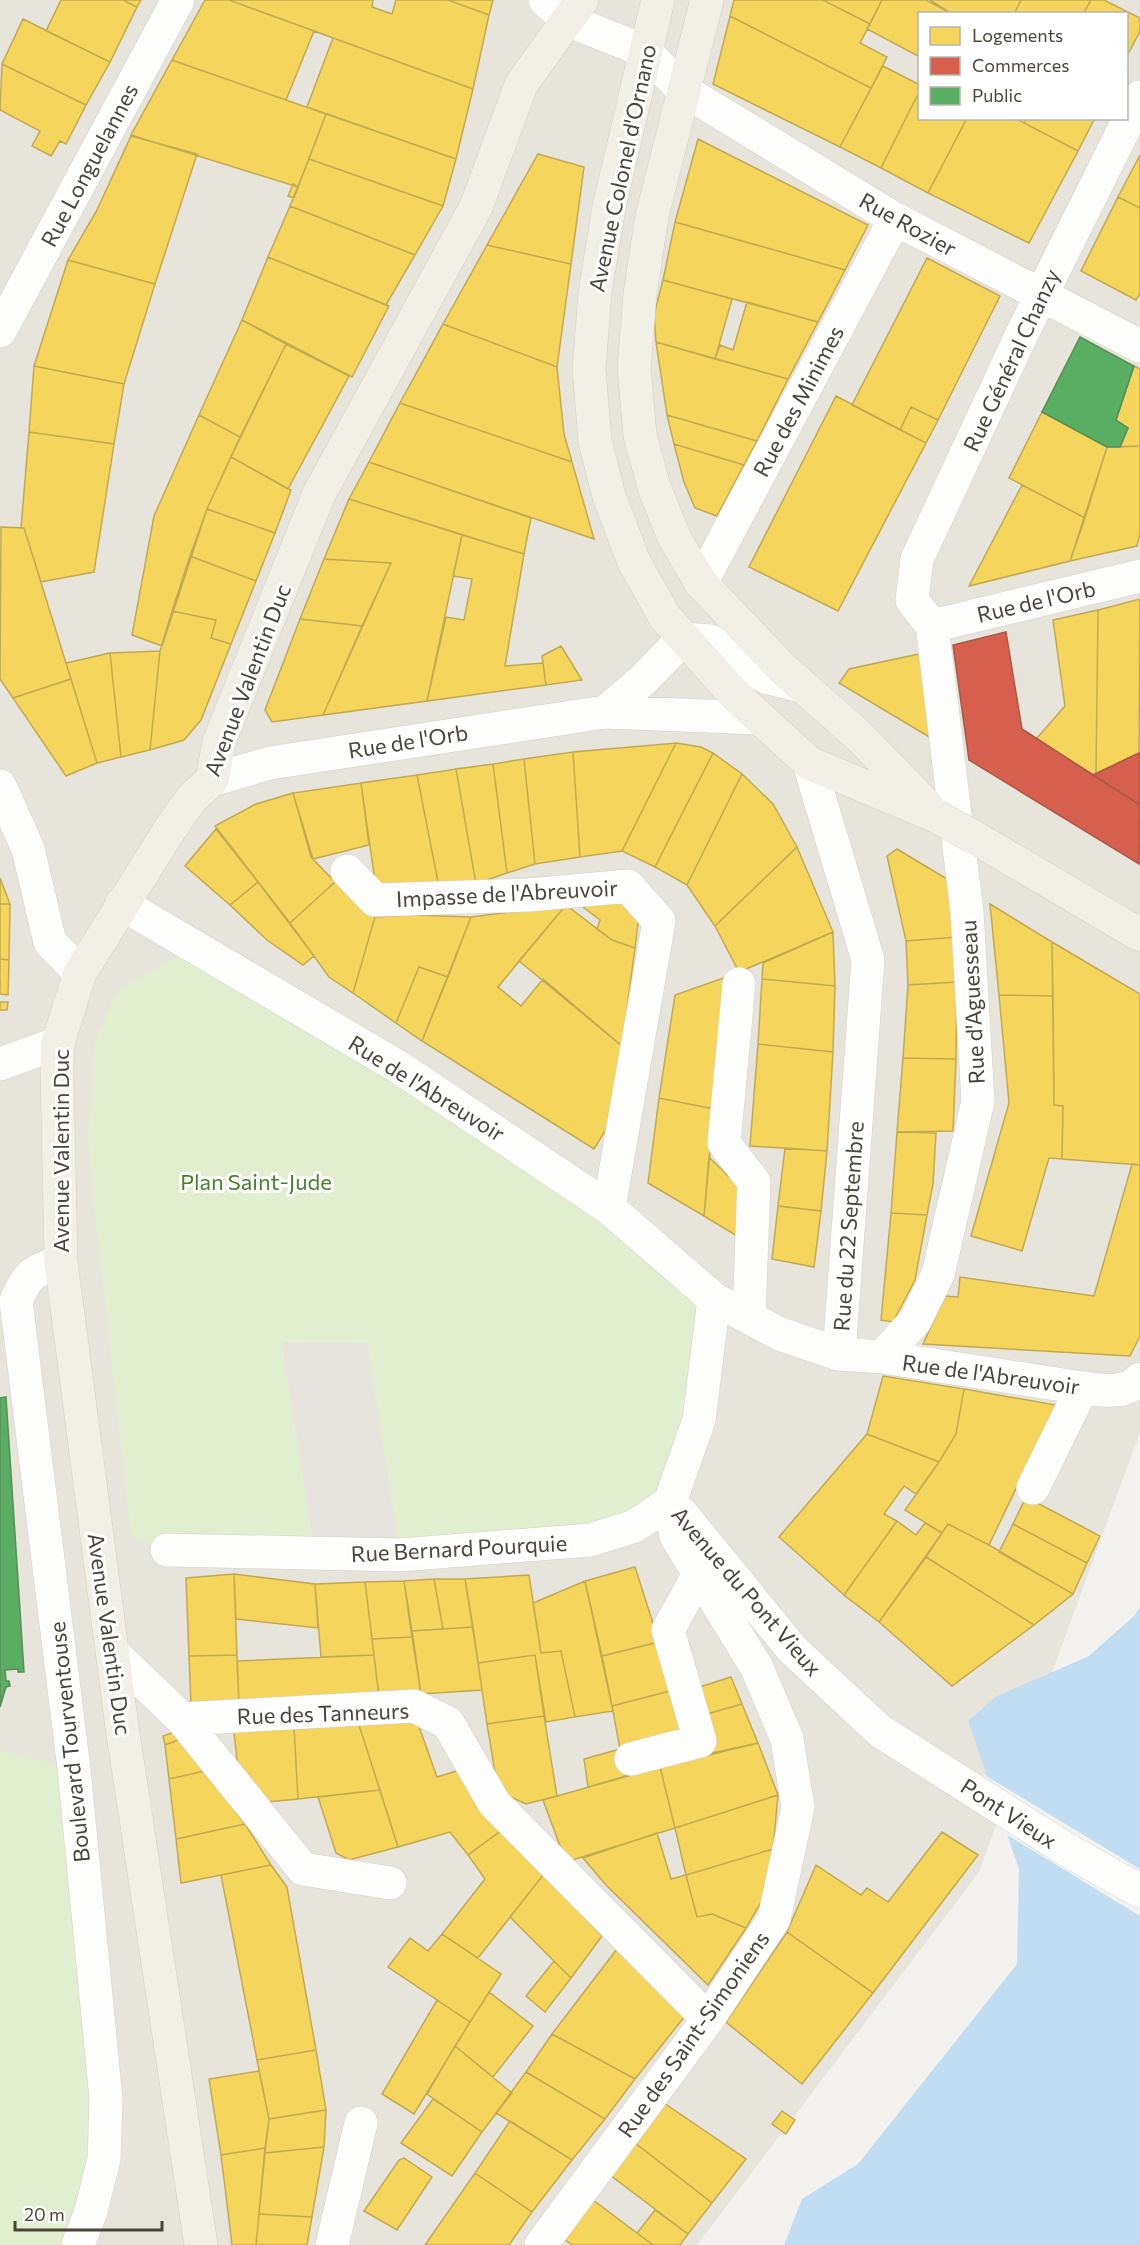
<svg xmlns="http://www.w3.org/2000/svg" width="1140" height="2245" font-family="Commissioner,sans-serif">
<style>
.residential{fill:#e7e4dc;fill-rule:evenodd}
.green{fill:#e1eecf}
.parking{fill:#e6e3df}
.water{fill:#c0ddf1}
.pier{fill:#f4f2ee}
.homes{fill:#f6d55c;stroke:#c3aa52;stroke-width:1.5}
.shops{fill:#d6604d;stroke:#ac5847;stroke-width:1.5}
.public{fill:#5aae61;stroke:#568e55;stroke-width:1.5}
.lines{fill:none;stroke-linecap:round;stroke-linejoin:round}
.minor-casing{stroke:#d2d0cb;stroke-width:34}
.major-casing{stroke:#d6cebb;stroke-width:34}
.minor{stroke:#fdfdfc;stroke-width:33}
.major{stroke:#f2efe6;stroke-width:33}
.major-bridge-casing{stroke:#d6cebb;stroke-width:34;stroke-linecap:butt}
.major-bridge{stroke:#f2efe6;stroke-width:33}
.labels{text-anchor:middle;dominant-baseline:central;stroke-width:6;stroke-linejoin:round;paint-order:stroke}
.street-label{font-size:22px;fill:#4b4439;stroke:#fff}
.park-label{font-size:22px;fill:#4a7f2a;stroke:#fff}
</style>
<rect width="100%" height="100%" fill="#f4f2ee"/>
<path class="residential" d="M0 0H1140V1432L979 1872 697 2245H0ZM920 14H1126V118H920Z"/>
<path class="green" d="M188 950 552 1167 714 1299 670 1502 635 1526 400 1555 282 1343 315 1553 167 1550 131 1536 90 1168 88 1134 95 1043 116 992Z
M0 1751 74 1769 106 2099 78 2245H0Z"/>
<path class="parking" d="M282 1342 367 1343 400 1555 315 1553Z"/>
<path class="water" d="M1140 1607V2245H784L802 2199 858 2164 1017 1964 1019 1869 968 1721 997 1696 1089 1656 1134 1616Z"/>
<path class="pier" d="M983 1774 1140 1869V1916L1004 1833Z"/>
<path class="homes" d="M61 0H123L137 7 110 62 46 31Z
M123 0H141L137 7Z
M205 0H229L314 31 286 100 172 60Z
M229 0H373L372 7 392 14 396 0H448L489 15 473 89Z
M448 0H493L489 15Z
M734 0H823L870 24 860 43 887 57 871 88 730 16Z
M823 0H882L870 24Z
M882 0H926L952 14H920V57L867 29Z
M930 0H1021L1014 14H952Z
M1021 0H1091L1083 14H1014Z
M1091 0H1104L1140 18V31L1126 58V14H1083Z
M730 16 871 88 840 147 713 84Z
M23 19 110 62 86 105 2 64Z
M333 38 473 89 456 159 307 107Z
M172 60 326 114 298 187 131 135Z
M2 64 86 105 66 144 60 141 51 156 32 146 40 131 0 110Z
M883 66 920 85V90L881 168 840 147Z
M920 90V118H967L928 193 881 168Z
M326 114 456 159 443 206 309 159Z
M967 118H1015L1078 151 1029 243 928 193Z
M1027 118H1095L1078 151 1024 123Z
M131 136 197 154 155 284 68 260 97 210Z
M698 139 868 225 845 270 675 222Z
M538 154 584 167 571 264 487 245Z
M1140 155V208L1118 197Z
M309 159 443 206 415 255 290 206Z
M293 184 298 187 294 198 288 196Z
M1118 197 1140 208V293L1136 300 1081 271Z
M290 206 415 255 386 305 268 257Z
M675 222 845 270 818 322 663 280Z
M487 245 571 264 557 367 443 324Z
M268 257 389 306 352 377 242 320Z
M927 258 1000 296 938 420 911 407 900 430 852 405Z
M68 260 155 284 124 384 34 366Z
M663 280 732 299 715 359 656 342 654 315Z
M747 302 818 322 788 379 715 359 720 345 733 350Z
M242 320 286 344 240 437 199 415Z
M443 324 557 367 564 434 572 462 400 403Z
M656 342 788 379 757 441 667 415Z
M286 344 349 376 288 489 231 457Z
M34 366 124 384 114 444 29 432Z
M1134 366 1140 369V446L1120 447 1128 428 1116 420Z
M836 396 926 443 838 611 749 567Z
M400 403 572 462 594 539 369 462Z
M911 407 938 420 926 443 900 430Z
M1042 412 1107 447 1085 518 1009 478Z
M199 415 240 437 207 509 162 646 132 635 154 516Z
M667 415 757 441 744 465 674 444Z
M29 432 114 444 94 572 41 582 24 528H21Z
M674 444 744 465 717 516 695 508 684 482Z
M1140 446V533L1137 546 1070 561 1107 447Z
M231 457 291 490 275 533 207 509Z
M369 462 531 518 524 554 349 499Z
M1022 485 1085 518 1070 561 969 586Z
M349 499 462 535 427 701 323 715 391 563 324 559Z
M207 509 275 533 256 581 190 556Z
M1 527 24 528 71 679 13 698 0 679Z
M462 535 524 554 505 666 543 663 546 685 427 701 446 617 464 620 472 579 453 576Z
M190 556 256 581 231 644 211 638 216 620 172 611Z
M324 559 391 563 362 626 300 619Z
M1140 599 1139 753 1096 773 1098 610Z
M1098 610 1096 773 1093 775 1036 739 1065 706 1053 620Z
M172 611 216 620 211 638 231 644 201 720 184 740 150 750 160 651Z
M300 619 362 626 323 715 272 722 265 710Z
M561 646 582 680 546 685 542 656Z
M160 651 150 750 121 757 110 653Z
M110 653 121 757 97 763 66 663Z
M919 654 931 738 839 683 849 669Z
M71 679 97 763 66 776 13 698Z
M676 743 622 851 580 857 573 752Z
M676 743 701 747 713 753 655 867 622 851Z
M573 752 580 857 535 864 524 759Z
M713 753 742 774 687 885 655 867Z
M524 759 535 864 507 873 493 764Z
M493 764 507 873 476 884 456 769Z
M456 769 476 884 439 887 417 775Z
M742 774 773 804 797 847 715 926 687 885Z
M417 775 439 887 376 888 361 783Z
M361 783 369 845 313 859 293 793Z
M293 793 311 857 335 882 290 923 215 826 256 804Z
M216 829 258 882 230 905 185 866Z
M797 847 833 932 739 972 715 926Z
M897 849 947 879 957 937 906 941 887 856Z
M0 878 10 904H0Z
M258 882 314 956 303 965 267 940 230 905Z
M335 882 365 911 375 917 353 993 329 977 290 923Z
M623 899 639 914 635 948 612 940 597 929 600 920 583 907 584 904Z
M0 904H10L9 960 0 959Z
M990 904 1052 942 1053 996 999 995Z
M566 905 498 987 521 1006 543 979 622 1046 612 1120 594 1149 422 1041 471 917Z
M566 905 612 940 635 948 622 1046 519 961Z
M410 915 471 917 448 977 419 967 396 1023 353 993 375 917Z
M833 932 835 986 762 979 763 963Z
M957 937V982L908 985 906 941Z
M1052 942 1140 994V1165L1062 1159 1063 1106 1054 1105Z
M0 959 9 960 8 995 0 994Z
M419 967 448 977 422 1041 396 1023Z
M726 977 714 1109 659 1098 675 995Z
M762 979 835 986 833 1052 758 1044Z
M957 982 956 1059 903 1058 908 985Z
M999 995 1053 996 1054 1105 1063 1106 1062 1159 1049 1158 1022 1251 971 1236 1009 1103Z
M0 1002H8L7 1010H0Z
M758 1044 833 1052 827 1151 750 1146Z
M903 1058 956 1059 953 1131 897 1132Z
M659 1098 714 1109 704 1216 648 1183Z
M897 1132 936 1133 933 1184 927 1215 891 1213Z
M785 1148 827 1151 821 1211 778 1206Z
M709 1157 729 1177 741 1185 737 1236 704 1216Z
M1132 1164 1140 1165V1336L1130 1356 923 1344 945 1296 958 1297 960 1277 1094 1296Z
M778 1206 821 1211 814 1267 772 1259Z
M891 1213 927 1215 915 1280 893 1322 881 1320Z
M883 1376 964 1389 956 1434 939 1462 867 1434Z
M964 1389 1056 1405 989 1545 948 1524 942 1533 905 1510 939 1462 956 1434Z
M867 1434 939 1462 916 1494 904 1486 884 1514 897 1521 844 1595 779 1537Z
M1026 1497 1100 1536 1087 1563 1013 1524Z
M897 1521 916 1535 925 1523 942 1533 879 1622 844 1595Z
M948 1524 989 1545 1073 1594 1034 1625 926 1557Z
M1013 1524 1087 1563 1073 1594 999 1552Z
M926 1557 1034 1625 952 1686 879 1622Z
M635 1567 659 1642 602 1656 585 1581Z
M234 1574 315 1584 318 1628 236 1619Z
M234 1574 237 1655 189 1656 186 1578Z
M529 1575 541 1653 561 1651 575 1717 546 1722 535 1655 478 1663 465 1579Z
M434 1579 443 1629 411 1631 404 1581Z
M434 1579H465L473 1627 443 1629Z
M404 1581 413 1637 372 1639 365 1582Z
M585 1581 613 1711 575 1717 561 1651 541 1653 533 1603Z
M365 1582 374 1655 321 1657 315 1584Z
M473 1627 482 1690 421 1694 411 1631Z
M413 1637 421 1694 379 1697 372 1639Z
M659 1642 674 1690 612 1706 602 1656Z
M237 1655 239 1703 191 1706 189 1656Z
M374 1655 379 1697 239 1703 237 1661Z
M535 1655 544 1716 487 1724 478 1663Z
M731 1677 742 1704 700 1716 693 1689Z
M674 1690 687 1733 620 1749 612 1706Z
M742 1704 758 1743 712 1753 700 1716Z
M544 1716 557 1796 526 1804 498 1791 487 1724Z
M417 1721 437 1777 463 1769 502 1830 468 1855 450 1832 398 1847 359 1725Z
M359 1725 380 1790 298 1799 294 1728Z
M294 1728 298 1799 267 1802 238 1769 234 1732Z
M178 1731 183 1738 165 1745 163 1736Z
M183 1738 205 1771 169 1779 165 1745Z
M758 1743 778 1795 675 1828 660 1767Z
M620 1749 626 1776 588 1787 584 1759Z
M660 1767 675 1828 566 1862 543 1800Z
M205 1771 245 1824 176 1839 169 1779Z
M380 1790 398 1847 349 1860 336 1853 318 1797Z
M778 1795 773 1849 686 1875 675 1828Z
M245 1824 271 1865 181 1883 176 1839Z
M502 1830 544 1874 478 1958 442 1934 485 1879 468 1855Z
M942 1832 978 1855 873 1993 787 1932 816 1865 861 1895 867 1888 888 1902Z
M657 1833 671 1879 686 1875 697 1917 712 1914 746 1928 708 1985 606 1885 583 1858Z
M773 1849 763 1899 746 1928 712 1914 697 1917 686 1875Z
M271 1865 287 1887 316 2050 257 2060 221 1875Z
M544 1874 602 1936 571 1978 510 1917Z
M787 1932 873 1993 802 2084 726 2022Z
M442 1934 501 1974 470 2022 388 1967 410 1938 428 1951Z
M617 1949 685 2016 635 2079 552 2034Z
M554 1961 571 1978 545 2012 526 1996Z
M489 1992 533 2026 493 2077 455 2046Z
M437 2000 470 2022 414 2114 382 2094Z
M552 2034 635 2079 605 2119 526 2072Z
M455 2046 512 2093 482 2132 427 2094Z
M316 2050 326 2110 269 2119 257 2060Z
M259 2071 269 2119 265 2148 221 2155 209 2079Z
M526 2072 605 2119 572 2160 496 2113Z
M433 2099 482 2132 452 2176 401 2143Z
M664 2103 746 2159 712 2203 634 2142Z
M326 2110 324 2147 265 2153 269 2119Z
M782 2111 795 2120 786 2134 772 2124Z
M510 2121 572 2160 532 2212 475 2173Z
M634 2142 712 2203 688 2234 610 2175Z
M324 2147 312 2217 259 2214 265 2153Z
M265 2148 256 2245H232L221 2155Z
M404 2158 432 2177 397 2230 364 2211 399 2160Z
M475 2173 532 2212 509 2245H425Z
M593 2200 653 2245H572L564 2239Z
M655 2210 688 2234 680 2245H653L637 2233Z
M259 2214 312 2217 307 2245H256Z"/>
<path class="shops" d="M1006 632 1022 729 1140 805 1139 864 969 760 953 645Z
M1139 753H1140V805L1093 775Z"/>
<path class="public" d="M1080 337 1134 366 1116 420 1128 428 1120 447H1107L1042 412Z
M6 1397 24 1672H18V1669L5 1670 6 1681H9L10 1686 6 1687 0 1707V1398Z"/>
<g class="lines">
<g class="minor-casing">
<path id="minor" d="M545 0 567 20 645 51 683 90 895 219 1140 346
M0 331 178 0
M701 583 895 219
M932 626 912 600 917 559 1022 334 1140 97
M932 626 1140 576
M605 712 643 680 683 639 711 641 765 677 801 686
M809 763 868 960 839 1354
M212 780 270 763 605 712 759 718
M0 786 28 849 50 942 80 973
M347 871 375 900 529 895 628 886 659 921 609 1208
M122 904 400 1068 609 1208 714 1299 780 1334 839 1354 882 1357 1082 1388C1103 1390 1125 1395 1140 1379
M739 984 724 1143 754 1182 749 1317
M0 1064 58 1043
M61 1262C33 1271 28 1273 16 1301L74 1769 106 2099 104 2159 91 2211 78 2245
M882 1357 915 1321 938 1274 978 1101 967 912 932 626
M1033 1488 1082 1388
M681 1513 792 1649 880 1731 1067 1850 1140 1891
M167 1550 400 1555 590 1540 635 1526 670 1502
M113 1653 182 1719 414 1706 448 1723 494 1803 708 2019
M182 1719 303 1869 390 1883
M631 1759 700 1741 668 1630 699 1574
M332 2245 361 2123
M541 2245 708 2019 774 1919 798 1807 787 1739 757 1668 676 1536 670 1502 699 1420 714 1299"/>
</g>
<g class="major-casing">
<path id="major" d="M658 0 609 207 595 293 589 369 595 441 609 496 634 562 665 617 735 695 809 763 936 816
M707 0 652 216 640 294 634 368 640 435 654 487 674 537 701 583 783 669 858 735 927 806
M972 836 1140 935
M201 2245 122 1727 61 1262 57 1071 58 1043 80 973 170 829 192 798 212 780 219 742 319 494 476 207 521 85 582 0"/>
</g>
<use href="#minor" class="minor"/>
<use href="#major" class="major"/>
<g class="major-bridge-casing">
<path id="major-bridge" d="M936 816 972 836"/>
</g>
<use href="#major-bridge" class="major-bridge"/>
</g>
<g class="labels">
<g class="street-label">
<text transform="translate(89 165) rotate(-62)">Rue Longuelannes</text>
<text transform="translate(622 168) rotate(-78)">Avenue Colonel d'Ornano</text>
<text transform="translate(908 224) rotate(29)">Rue Rozier</text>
<text transform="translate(1011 360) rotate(-65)">Rue Général Chanzy</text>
<text transform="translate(798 401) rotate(-62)">Rue des Minimes</text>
<text transform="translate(1036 601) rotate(-13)">Rue de l'Orb</text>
<text transform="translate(247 680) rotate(-69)">Avenue Valentin Duc</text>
<text transform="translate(408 741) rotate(-9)">Rue de l'Orb</text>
<text transform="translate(507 893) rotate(-3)">Impasse de l'Abreuvoir</text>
<text transform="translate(972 1002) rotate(-93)">Rue d'Aguesseau</text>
<text transform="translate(427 1088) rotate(32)">Rue de l'Abreuvoir</text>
<text transform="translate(60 1151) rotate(-90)">Avenue Valentin Duc</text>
<text transform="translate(848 1226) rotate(-86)">Rue du 22 Septembre</text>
<text transform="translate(991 1374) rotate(8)">Rue de l'Abreuvoir</text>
<text transform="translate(459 1548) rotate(-3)">Rue Bernard Pourquie</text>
<text transform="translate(747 1591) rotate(49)">Avenue du Pont Vieux</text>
<text transform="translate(110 1634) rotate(82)">Avenue Valentin Duc</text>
<text transform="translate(323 1713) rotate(-2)">Rue des Tanneurs</text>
<text transform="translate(69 1742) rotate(-96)">Boulevard Tourventouse</text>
<text transform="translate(1009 1813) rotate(33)">Pont Vieux</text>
<text transform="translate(693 2034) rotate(-55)">Rue des Saint-Simoniens</text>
</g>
<g class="park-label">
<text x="256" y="1181">Plan Saint-Jude</text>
</g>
</g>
<rect x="918" y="12" width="210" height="108" fill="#ffffff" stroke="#b7b4b0" stroke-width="1.5"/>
<rect x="930" y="27" width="30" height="18" fill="#f6d55c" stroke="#b7b4b0" stroke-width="1.5"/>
<text x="972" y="42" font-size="18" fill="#4b4439">Logements</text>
<rect x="930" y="57" width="30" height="18" fill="#d6604d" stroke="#b7b4b0" stroke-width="1.5"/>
<text x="972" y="72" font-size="18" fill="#4b4439">Commerces</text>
<rect x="930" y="87" width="30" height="18" fill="#5aae61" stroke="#b7b4b0" stroke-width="1.5"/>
<text x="972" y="102" font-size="18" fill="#4b4439">Public</text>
<path d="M15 2221v9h147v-9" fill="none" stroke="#4b4439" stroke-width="3"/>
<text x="24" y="2221" font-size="18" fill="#4b4439" stroke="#ffffff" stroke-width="4.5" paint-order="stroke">20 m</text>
</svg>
